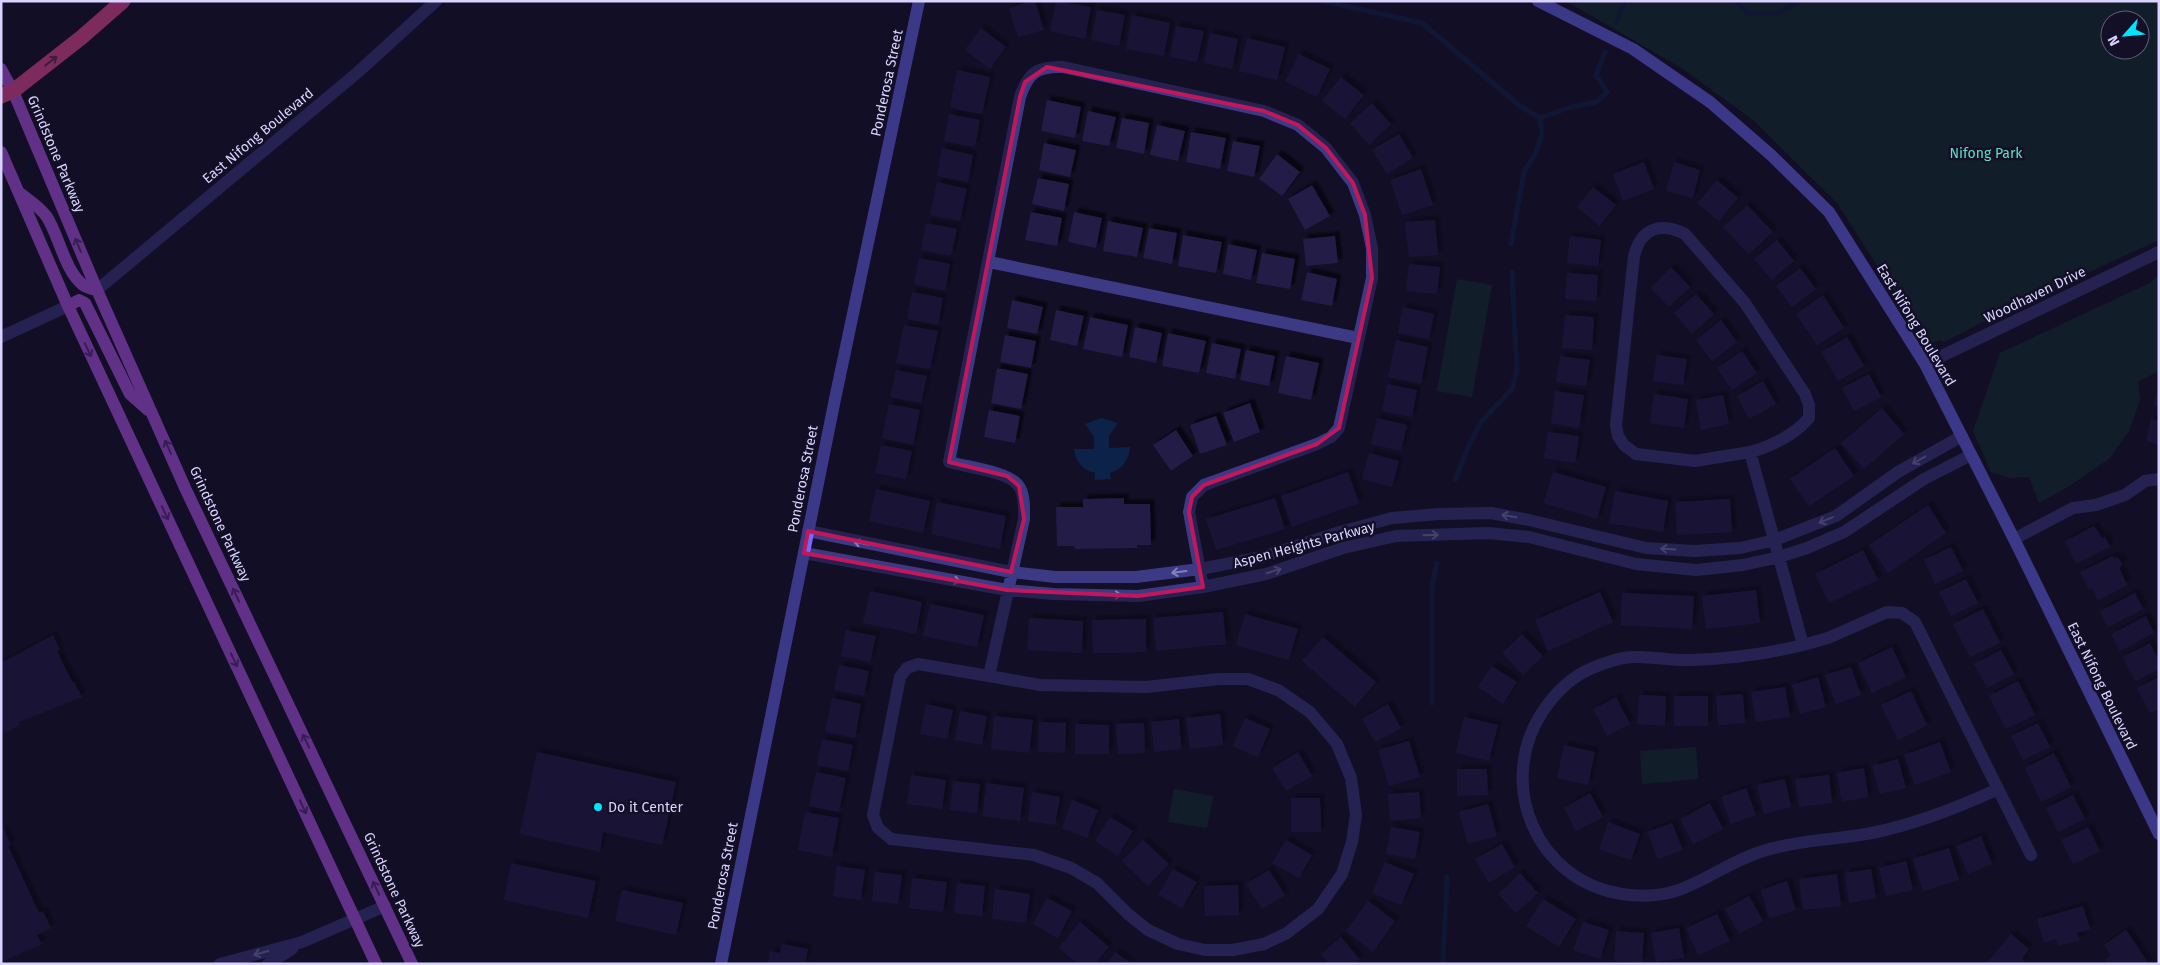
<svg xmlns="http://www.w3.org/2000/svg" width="2160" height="965" font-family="'Fira Sans',sans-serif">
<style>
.green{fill:#12302f;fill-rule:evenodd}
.water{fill:#0c2248}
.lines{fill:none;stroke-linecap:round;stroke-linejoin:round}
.stream{stroke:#0c2248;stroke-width:5}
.building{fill:#241b47;filter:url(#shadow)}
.street{stroke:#3d3a85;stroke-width:12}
.secondary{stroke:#6f6bff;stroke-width:12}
.primary{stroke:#c25bff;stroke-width:12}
.highway{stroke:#ff4fa3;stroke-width:15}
.oneway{stroke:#7d2c5e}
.oneway2{stroke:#623188}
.oneway3{stroke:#837fbc}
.marked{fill:none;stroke:#c2185b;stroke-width:4;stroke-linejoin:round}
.poi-dot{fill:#00e5ff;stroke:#130f26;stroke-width:2}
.labels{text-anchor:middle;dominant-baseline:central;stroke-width:5;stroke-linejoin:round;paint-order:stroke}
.street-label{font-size:14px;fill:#d9d4ff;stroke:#130f26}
.park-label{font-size:14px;fill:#5fe0c0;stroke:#130f26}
.poi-label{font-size:14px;fill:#d9d4ff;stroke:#130f26;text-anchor:start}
</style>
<defs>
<filter id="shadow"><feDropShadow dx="4.5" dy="-4.5" stdDeviation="1" flood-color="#0009"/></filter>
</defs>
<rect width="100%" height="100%" fill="#130f26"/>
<path class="green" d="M1566 1H2159V240L2008 309 1944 342 1939 340 1928 345 1837 203 1753 120 1683 69ZM2110 20H2140V50H2110Z
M2159 275V371L2138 382 2140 400 2129 431 2109 459 2066 488 2039 503 2029 477 2010 478 1991 472 1973 431 2000 353 2150 283Z
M1457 279 1492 285 1472 397 1437 391Z
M1696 747 1698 779 1642 784 1640 751Z
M1174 789 1213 796 1207 828 1168 822Z"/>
<path class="water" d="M1101 418 1118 423 1109 436V448L1130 447C1129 459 1123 469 1110 473L1111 479 1094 480 1095 473C1083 471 1075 460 1074 449H1094V437L1085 424Z"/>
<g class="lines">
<path class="stream" d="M1323 1 1422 23 1520 106 1540 118 1568 108 1597 102 1607 92 1596 75 1605 52
M1737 1 1748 14 1777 13 1801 1
M1616 22 1625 1
M1511 244 1524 172 1536 153 1542 134 1540 118
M1455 480 1469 445 1481 422 1512 389 1517 371 1512 272
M1432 703V586L1437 563
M1443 964 1447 877"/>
</g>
<path class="building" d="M1031 1H1035L1044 30 1018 37 1009 8Z
M1056 1 1091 7 1085 39 1050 31Z
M1097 10 1125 15 1119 46 1091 40Z
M1132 15 1170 23 1164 56 1126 49Z
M1176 26 1204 31 1197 62 1170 57Z
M981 28 1006 47 990 69 965 50Z
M1210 33 1238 39 1232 69 1204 63Z
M1247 38 1285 47 1277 80 1239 71Z
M1299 54 1330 69 1317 97 1285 81Z
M957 70 990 77 982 114 950 108Z
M1341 77 1364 95 1345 119 1322 101Z
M1047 100 1081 107 1075 138 1041 131Z
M1372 103 1391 124 1369 145 1350 123Z
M1088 111 1116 117 1109 146 1082 141Z
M949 114 980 120 975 147 944 141Z
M1122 118 1149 123 1144 154 1116 148Z
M1157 125 1185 131 1178 161 1150 155Z
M1191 132 1226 138 1220 169 1186 162Z
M1399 134 1413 158 1387 174 1372 150Z
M1233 141 1260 146 1254 177 1227 171Z
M1044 143 1076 150 1070 177 1039 170Z
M942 148 973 155 968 182 937 176Z
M1277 154 1300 172 1282 196 1259 179Z
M1644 162 1654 189 1623 201 1613 174Z
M1674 162 1700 170 1693 198 1666 191Z
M1421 169 1433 205 1402 215 1390 180Z
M1038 178 1069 184 1064 211 1032 204Z
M1717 180 1738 198 1719 221 1697 203Z
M937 182 967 189 960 221 930 215Z
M1312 185 1330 216 1305 230 1288 199Z
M1593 187 1616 205 1600 226 1577 207Z
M1747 205 1773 232 1749 254 1723 227Z
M1031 212 1062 218 1057 246 1025 240Z
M1074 212 1102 218 1096 248 1068 242Z
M1435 220 1438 255 1409 257 1405 222Z
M1108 221 1143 228 1137 257 1103 251Z
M926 223 957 229 951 256 921 250Z
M1149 228 1177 233 1172 264 1143 258Z
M1183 235 1222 242 1216 273 1178 266Z
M1335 236 1338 263 1306 266 1303 239Z
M1570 236 1601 240 1598 266 1567 263Z
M1777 240 1794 261 1772 280 1754 259Z
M1228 244 1257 250 1251 280 1223 274Z
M1262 253 1295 259 1290 289 1256 283Z
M919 258 950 264 945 291 914 284Z
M1409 264 1440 267 1437 294 1406 291Z
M1671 267 1690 287 1669 307 1650 288Z
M1800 268 1816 289 1792 307 1776 286Z
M1307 272 1337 279 1332 306 1301 300Z
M1567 273 1598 275 1596 301 1565 299Z
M912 292 943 298 938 325 907 319Z
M1696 294 1714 314 1692 334 1674 313Z
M1823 295 1844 328 1817 345 1796 314Z
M1012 300 1043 307 1037 334 1007 328Z
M1403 307 1434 314 1429 339 1398 333Z
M1056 310 1084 316 1077 346 1050 340Z
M1565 315 1594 317 1592 350 1562 348Z
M1090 317 1128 325 1122 357 1083 349Z
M1721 320 1737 342 1712 361 1696 340Z
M904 325 938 331 930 369 896 363Z
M1135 327 1162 333 1156 363 1129 357Z
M1168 333 1206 341 1199 373 1162 366Z
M1005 335 1036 341 1031 368 1000 362Z
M1847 337 1864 366 1838 381 1821 352Z
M1396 340 1428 347 1421 384 1388 377Z
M1212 343 1241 349 1235 379 1206 373Z
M1246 350 1275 356 1269 386 1240 380Z
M1742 351 1757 373 1732 390 1717 368Z
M1657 355 1687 359 1683 385 1653 381Z
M1286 356 1319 363 1311 400 1278 393Z
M1560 356 1590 360 1586 386 1556 382Z
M997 368 1028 374 1021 409 991 403Z
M896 370 927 376 921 403 890 397Z
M1869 374 1881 397 1854 411 1842 388Z
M1763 381 1776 404 1749 419 1737 396Z
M1387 384 1417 390 1412 417 1382 411Z
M2158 385H2159V406L2154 405Z
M1555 391 1584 395 1579 428 1551 423Z
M1654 394 1688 399 1684 428 1650 423Z
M1723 395 1729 424 1701 430 1696 400Z
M1250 403 1260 432 1234 442 1223 413Z
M889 404 920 410 913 445 882 438Z
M1882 408 1904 434 1864 469 1841 443Z
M989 410 1020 416 1015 443 984 437Z
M1216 416 1227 445 1200 454 1190 425Z
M1377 418 1407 425 1401 451 1371 444Z
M2151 419 2159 421V445L2146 441Z
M1176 430 1193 456 1171 471 1153 445Z
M1548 432 1579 436 1575 463 1544 458Z
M881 445 912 451 906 479 875 473Z
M1835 448 1854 476 1809 506 1790 479Z
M1369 453 1399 461 1392 487 1362 479Z
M1348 472 1359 503 1292 527 1281 496Z
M1553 472 1606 487 1597 519 1544 503Z
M876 489 930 501 923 533 869 521Z
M1615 491 1668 501 1663 532 1609 523Z
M1124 498V504H1150L1151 545H1137V548L1075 549 1074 546H1057L1056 507H1083V499Z
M1275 498 1285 529 1216 550 1206 519Z
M1730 499 1732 532 1677 535 1675 502Z
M937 502 1006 516 1000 549 931 534Z
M1928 505 1946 533 1888 573 1869 545Z
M2094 526 2102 538 2105 537 2110 547 2076 564 2065 541Z
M1951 547 1963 571 1935 584 1924 560Z
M1863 550 1878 580 1829 603 1815 574Z
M2113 556 2114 558 2118 557 2123 565 2119 567 2127 585 2098 600 2092 588 2089 589 2080 572Z
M1966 579 1978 603 1951 616 1939 592Z
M1756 590 1760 623 1706 629 1702 596Z
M870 591 922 602 916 634 863 623Z
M1600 592 1613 622 1548 651 1535 620Z
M1622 593 1694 596 1692 629 1621 625Z
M2135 593 2143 609 2108 627 2100 611Z
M930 604 984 615 977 647 923 636Z
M1983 609 2000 643 1970 657 1953 624Z
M1223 612 1226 644 1156 651 1153 618Z
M1245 614 1298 629 1289 660 1236 645Z
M2146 616 2154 633 2120 651 2111 634Z
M1029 618 1083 621 1082 653 1027 650Z
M1146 619V652L1093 653 1092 620Z
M846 630 876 636 870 662 841 656Z
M1522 634 1543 656 1523 675 1502 653Z
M53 635 60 650 57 651 72 682H74L82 697 19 722 20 725 5 733 1 725V663Z
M1323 637 1376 682 1355 707 1302 661Z
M2150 643 2157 657 2159 656V669L2135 681 2123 657Z
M1892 647 1906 677 1872 693 1858 663Z
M2001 650 2014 674 1987 688 1974 664Z
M839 665 869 671 864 696 834 690Z
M1492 666 1517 682 1503 704 1478 687Z
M1851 667 1861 695 1836 704 1825 675Z
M1818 677 1826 707 1800 714 1792 685Z
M2159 677V709L2150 713 2137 688Z
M2018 681 2035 715 2006 729 1989 696Z
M1785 687 1790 717 1756 722 1751 692Z
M1911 691 1927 725 1898 740 1881 705Z
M1743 694 1745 723 1718 725 1716 696Z
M1639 695 1666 696 1665 726 1637 724Z
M1674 696H1708V726H1674Z
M1616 697 1630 724 1607 736 1593 709Z
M832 698 861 704 855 738 825 732Z
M926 704 953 710 947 739 920 734Z
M1388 704 1401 728 1375 742 1362 719Z
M960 711 987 716 982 745 955 740Z
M1220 714 1223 745 1190 749 1186 718Z
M994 716 1033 720 1029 753 991 749Z
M1464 717 1498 725 1489 761 1456 753Z
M1245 718 1270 729 1258 757 1233 746Z
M1179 719 1181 749 1154 752 1151 722Z
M1039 722 1066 723 1065 753 1038 752Z
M1144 723 1145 753 1118 754 1116 724Z
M2038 723 2050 747 2023 760 2011 736Z
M1075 724 1109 725V754H1075Z
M822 739 853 745 848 771 817 765Z
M1409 741 1420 777 1389 786 1378 750Z
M1940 742 1951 772 1915 785 1904 755Z
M1564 745 1595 752 1588 785 1557 778Z
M537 752 676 782 662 845 603 832 600 852 520 834Z
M1298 752 1312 776 1286 791 1272 768Z
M2054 753 2071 787 2041 802 2025 768Z
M1898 759 1906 788 1880 794 1872 766Z
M1864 768 1868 797 1842 802 1837 773Z
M1457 769H1487L1488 795 1457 796Z
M816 772 846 778 839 812 809 806Z
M911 775 946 780 942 809 907 804Z
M1829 775 1832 803 1799 807 1795 779Z
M1785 779 1791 807 1764 814 1757 785Z
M953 781 980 784 977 813 950 810Z
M987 783 1024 788 1020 821 982 816Z
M1746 788 1756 815 1731 824 1721 797Z
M1032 792 1060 797 1055 825 1028 821Z
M1419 792 1421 818 1390 821 1388 794Z
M1590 793 1603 817 1576 831 1564 808Z
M2073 795 2085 819 2058 832 2046 808Z
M1291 798H1320L1321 832H1291Z
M1072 800 1098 810 1087 838 1062 828Z
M1710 803 1723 829 1693 844 1680 819Z
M1488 804 1497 836 1468 844 1459 812Z
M805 812 839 818 832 857 798 850Z
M1110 817 1133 831 1118 856 1095 841Z
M1608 822 1640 834 1631 860 1599 849Z
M1672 823 1683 850 1658 859 1647 832Z
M1391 827 1420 832 1415 859 1386 854Z
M2088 827 2100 851 2073 864 2061 840Z
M3 828 11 845 8 846 39 913 43 911 51 928 37 935 42 944 1 962V829Z
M1981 836 1992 864 1968 874 1956 846Z
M1143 840 1169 864 1148 886 1122 861Z
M1286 840 1312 855 1299 878 1272 863Z
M1502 844 1515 867 1489 883 1475 859Z
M1949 848 1959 880 1923 891 1913 859Z
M1906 861 1913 890 1886 896 1879 868Z
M1385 862 1414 874 1401 905 1372 893Z
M511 863 596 881 588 918 504 900Z
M837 866 865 870 861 900 833 896Z
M1173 869 1197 882 1182 908 1158 895Z
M1871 869 1876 898 1849 903 1845 873Z
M1269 870 1285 895 1262 909 1246 884Z
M875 872 902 875 898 904 872 901Z
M1520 873 1538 893 1516 913 1498 894Z
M1837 874 1841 906 1803 910 1799 879Z
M912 878 947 882 943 912 909 908Z
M1787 881 1796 910 1769 918 1761 890Z
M957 883 985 886 982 916 954 913Z
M1238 885 1239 915 1205 916 1204 886Z
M995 889 1030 894 1026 923 992 919Z
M622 890 683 903 676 935 615 921Z
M1749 896 1763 921 1739 934 1725 909Z
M1047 898 1072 911 1058 938 1033 924Z
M1543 899 1576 919 1559 947 1526 926Z
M1368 901 1395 921 1373 952 1346 931Z
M2083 906 2090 929 2077 933 2080 940 2058 946 2056 939 2044 943 2037 919Z
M1717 914 1730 941 1698 955 1686 928Z
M1080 922 1109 947 1095 964H1078L1059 948Z
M1583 922 1609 930 1600 959 1573 950Z
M1679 928 1684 958 1656 962 1651 933Z
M2126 930 2149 964H2108L2105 960 2111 955 2104 945Z
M1616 931 1644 933 1642 963 1614 961Z
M2011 934 2029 949 2022 959 2028 964H1986Z
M1341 937 1360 960 1355 964H1329L1321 954Z
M782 944 808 949 805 964H768L770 951 780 953Z
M1115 952 1132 964H1107Z"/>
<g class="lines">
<path class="street" d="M989 262 1358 338
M97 290 357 73 436 1
M1 337 68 306
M1925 364 2159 252
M1750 452 1695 461 1636 454 1624 445 1618 436 1616 425 1634 256C1641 228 1660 222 1685 234L1745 303 1805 394 1809 405V418C1793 436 1772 446 1750 452L1803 645C1766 654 1727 659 1689 660 1671 661 1653 656 1634 657 1620 657 1604 663 1590 669 1570 678 1555 693 1543 711 1495 783 1536 881 1622 894 1684 904 1707 870 1760 852 1796 840 1835 840 1872 833 1916 824 1957 808 1998 789L1915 622 1902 613 1887 612 1828 638 1803 645
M808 531 1011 572 1055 577H1136L1200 569 1262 557 1340 532 1392 518 1439 514 1491 513 1529 520 1646 548 1694 551 1740 548 1775 540 1836 516 1898 472 1962 436
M2014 539 2073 508 2096 505 2125 495 2145 481 2159 479
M804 553 1007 590 1054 594 1138 596 1203 587 1266 574 1343 548 1396 536 1488 533 1529 537 1636 564 1696 570 1743 565 1779 557 1807 548 1844 532 1924 479 1971 455
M989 676 1040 685 1146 687 1219 679H1248L1278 690 1310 712 1337 744 1351 778 1356 815 1352 842 1342 874 1318 909 1287 933 1264 944 1233 950H1205L1178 944 1148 930 1128 914 1097 883 1071 868 1034 855 891 839 878 828 873 815 900 677 907 668 918 664 989 676 1024 519C1024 508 1025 494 1018 485 1007 471 966 467 949 462L1020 97C1028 73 1037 66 1063 67L1264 111 1298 125 1326 148 1353 183 1365 215 1372 248V278L1339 428 1331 437 1317 444 1204 485 1192 497 1189 512 1203 587
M1998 789 2031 855
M220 964 302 942 385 906
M268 964 292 949"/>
<path class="secondary" d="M1538 1 1633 49 1710 102 1771 155 1829 212 1925 364 2014 539 2159 834
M721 964 835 399 919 1"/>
<path class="primary" d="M1 69 13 91 97 290 186 490 412 964
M1 152 68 306 376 964
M21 194C30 201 40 207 47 217 59 236 65 271 83 285 87 288 92 289 97 290
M68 306 79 300 85 303 130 394 148 410"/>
<path class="highway" d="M1 96 13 91 82 37 123 1"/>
</g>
<defs><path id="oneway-shaft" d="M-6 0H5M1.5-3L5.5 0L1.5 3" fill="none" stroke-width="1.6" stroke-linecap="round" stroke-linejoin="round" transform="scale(1.25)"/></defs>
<use class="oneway" href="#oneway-shaft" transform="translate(51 61) rotate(-38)"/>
<g class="oneway2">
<use href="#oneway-shaft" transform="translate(78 245) rotate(-113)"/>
<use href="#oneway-shaft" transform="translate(88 350) rotate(65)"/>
<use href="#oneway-shaft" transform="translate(168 447) rotate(-114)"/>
<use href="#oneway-shaft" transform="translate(165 513) rotate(65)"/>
<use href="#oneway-shaft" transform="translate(236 595) rotate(-115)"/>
<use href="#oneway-shaft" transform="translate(234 660) rotate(65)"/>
<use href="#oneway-shaft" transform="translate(306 741) rotate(-115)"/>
<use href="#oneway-shaft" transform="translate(303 807) rotate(65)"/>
<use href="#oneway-shaft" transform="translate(376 888) rotate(-115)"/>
</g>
<g class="oneway3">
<use href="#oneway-shaft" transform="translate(1919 460) rotate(151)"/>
<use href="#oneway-shaft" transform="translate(1509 516) rotate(-171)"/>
<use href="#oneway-shaft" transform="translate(1826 520) rotate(157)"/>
<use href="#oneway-shaft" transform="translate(1431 535) rotate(-2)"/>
<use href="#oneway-shaft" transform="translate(861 543) rotate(-168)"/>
<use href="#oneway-shaft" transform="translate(1668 549) rotate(-176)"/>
<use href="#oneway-shaft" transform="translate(1274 571) rotate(-18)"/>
<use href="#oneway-shaft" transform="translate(1179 572) rotate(173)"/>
<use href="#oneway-shaft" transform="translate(953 580) rotate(11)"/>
<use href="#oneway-shaft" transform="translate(1114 595) rotate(1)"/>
<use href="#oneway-shaft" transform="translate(261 953) rotate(165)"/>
</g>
<path d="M0 0H2160V965H0ZM1047 67 1264 111 1298 125 1326 148 1353 183 1365 215 1372 278 1339 428 1317 444 1204 485 1192 497 1189 512 1203 587 1138 596 1007 590 804 553 808 531 1011 572 1024 519 1019 486 1007 476 949 462 1020 97 1025 82Z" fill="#130f26" fill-opacity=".55" fill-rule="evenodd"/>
<path class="marked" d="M1047 67 1264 111 1298 125 1326 148 1353 183 1365 215 1372 278 1339 428 1317 444 1204 485 1192 497 1189 512 1203 587 1138 596 1007 590 804 553 808 531 1011 572 1024 519 1019 486 1007 476 949 462 1020 97 1025 82Z"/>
<circle class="poi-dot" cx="598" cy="807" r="5"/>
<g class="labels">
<g class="street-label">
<text transform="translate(887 83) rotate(-78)">Ponderosa Street</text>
<text transform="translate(258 136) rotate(-40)">East Nifong Boulevard</text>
<text transform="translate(56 154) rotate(67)">Grindstone Parkway</text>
<text transform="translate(2035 295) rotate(-26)">Woodhaven Drive</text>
<text transform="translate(1916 325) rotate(59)">East Nifong Boulevard</text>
<text transform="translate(803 479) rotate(-79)">Ponderosa Street</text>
<text transform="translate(220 524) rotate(65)">Grindstone Parkway</text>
<text transform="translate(1304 545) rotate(-15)">Aspen Heights Parkway</text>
<text transform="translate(2102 686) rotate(64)">East Nifong Boulevard</text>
<text transform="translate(723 876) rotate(-79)">Ponderosa Street</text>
<text transform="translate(394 890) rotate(65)">Grindstone Parkway</text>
</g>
<g class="park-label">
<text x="1986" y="153">Nifong Park</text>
</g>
<g class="poi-label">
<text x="608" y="807">Do it Center</text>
</g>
</g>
<rect width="2160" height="965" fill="none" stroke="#d9d4ff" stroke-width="5"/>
<g transform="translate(2125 35) rotate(243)"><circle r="24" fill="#130f26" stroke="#625e7d"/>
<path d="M0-4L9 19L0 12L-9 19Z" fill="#00e5ff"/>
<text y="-8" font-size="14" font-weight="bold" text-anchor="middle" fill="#d9d4ff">N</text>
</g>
</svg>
